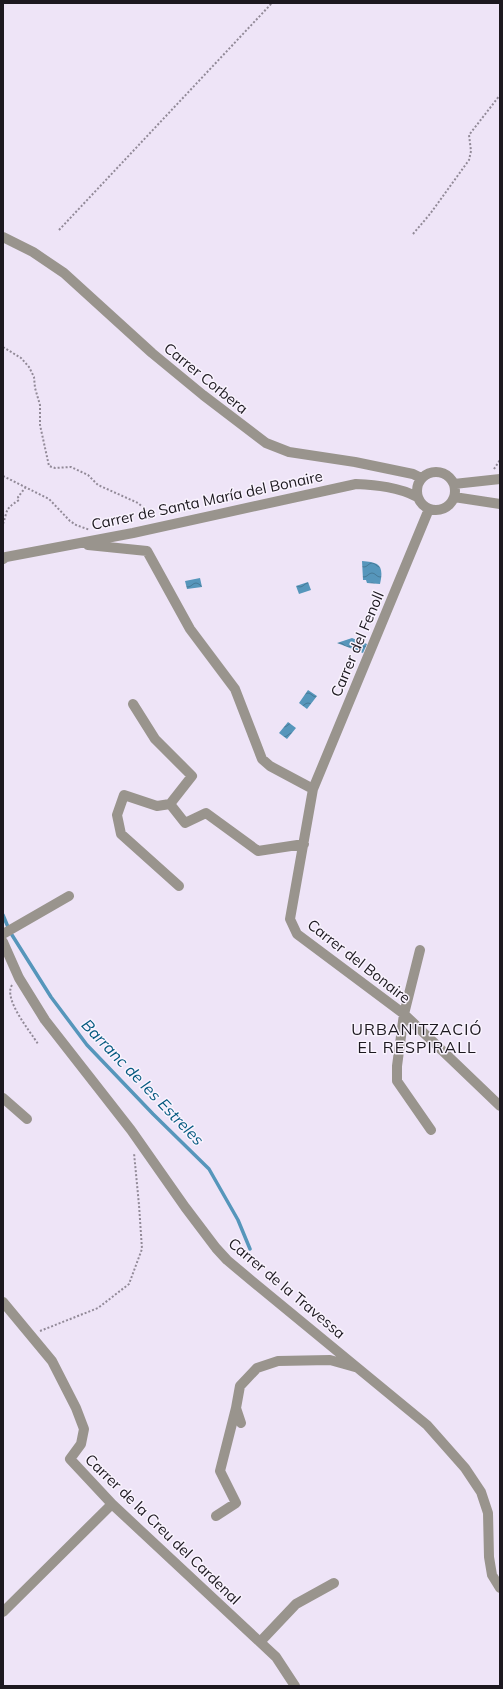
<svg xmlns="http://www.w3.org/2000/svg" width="503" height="1689" font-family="Mulish,sans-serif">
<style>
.water{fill:url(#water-waves)}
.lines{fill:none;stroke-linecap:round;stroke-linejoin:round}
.stream{stroke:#5696bb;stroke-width:3.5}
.path{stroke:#928a98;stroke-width:2;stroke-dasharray:2 2;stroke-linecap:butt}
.minor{stroke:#99948d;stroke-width:10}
.labels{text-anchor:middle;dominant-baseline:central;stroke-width:3;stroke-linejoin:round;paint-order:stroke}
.street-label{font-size:15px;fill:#1c181f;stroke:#f9f3fe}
.neighbourhood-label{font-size:16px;letter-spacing:1px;fill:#1c181f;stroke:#f9f3fe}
.water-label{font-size:16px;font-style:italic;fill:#03587e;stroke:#f9f3fe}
</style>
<defs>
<pattern id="water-waves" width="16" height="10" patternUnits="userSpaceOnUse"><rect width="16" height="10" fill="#5696bb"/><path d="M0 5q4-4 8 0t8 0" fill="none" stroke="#467997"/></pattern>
</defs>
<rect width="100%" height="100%" fill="#eee4f7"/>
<path class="water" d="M362 561C380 562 384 566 380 584L367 583 366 580H363Z
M200 578 202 587 187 589 185 581Z
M308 582 311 590 299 594 296 586Z
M352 638 367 644 363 653 337 643Z
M308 690 317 696 307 709 299 703Z
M288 722 296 728 287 739 279 733Z"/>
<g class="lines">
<path class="stream" d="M3 915 8 927
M12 935 51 997 87 1045 153 1114 209 1169 238 1220 250 1249"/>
<path class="path" d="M59 230 272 3
M413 234 430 214 469 160 471 151 469 135 500 95
M3 347 21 358 29 367 34 377 35 388 40 405V425L49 466 55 468 71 467 88 475 98 485 138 503 144 508 150 519
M494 469 500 460
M3 476 49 499 70 521 76 525 90 530
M3 524C8 509 5 509 19 500L18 497 25 488
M12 985C3 999 30 1031 38 1044
M40 1331 98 1308 129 1284 142 1249 139 1205 134 1153"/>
<path class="minor" d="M3 237 33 252 64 273 152 353 203 395 266 443 289 452 355 462 413 474 421 478
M417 491a19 19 0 1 1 38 0a19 19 0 1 1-38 0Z
M454 484 500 479
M454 497 500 504
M429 509 313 789 290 919 297 934 404 1014 500 1106
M88 545 147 551 190 629 235 689 262 759 270 766 313 789
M3 559 6 557 133 533 356 484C376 485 399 487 417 497
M133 704 155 739 192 776 170 804
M179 886 121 834 117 815 124 795 157 806 170 804 185 823 206 813 258 851 304 844
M3 934 69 896
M3 942 19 978 45 1020 131 1130 185 1207 216 1248 227 1260 252 1281 427 1425 465 1468 481 1492 488 1513 489 1557 492 1575 500 1588
M420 950 404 1014 397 1066V1081L431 1130
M3 1098 27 1119
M3 1302 52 1361 76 1408 84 1429 81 1444 70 1459 112 1504 276 1657 295 1686
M241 1423 236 1408 240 1386 257 1368 278 1361 330 1360 355 1367
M216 1516 236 1503 220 1471 236 1408
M3 1612 112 1504
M260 1642 296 1604 334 1583"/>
</g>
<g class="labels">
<g class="street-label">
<text transform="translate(206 378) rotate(39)">Carrer Corbera</text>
<text transform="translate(207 500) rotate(-12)">Carrer de Santa María del Bonaire</text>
<text transform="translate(357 644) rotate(-67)">Carrer del Fenoll</text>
<text transform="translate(359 961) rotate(38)">Carrer del Bonaire</text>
<text transform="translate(287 1288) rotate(40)">Carrer de la Travessa</text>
<text transform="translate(163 1529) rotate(44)">Carrer de la Creu del Cardenal</text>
</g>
<g class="neighbourhood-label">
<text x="417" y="1029">URBANITZACIÓ<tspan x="417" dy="18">EL RESPIRALL</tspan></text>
</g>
<g class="water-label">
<text transform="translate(143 1082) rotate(46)">Barranc de les Estreles</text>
</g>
</g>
<rect width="503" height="1689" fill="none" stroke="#1c181f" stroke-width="8"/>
</svg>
